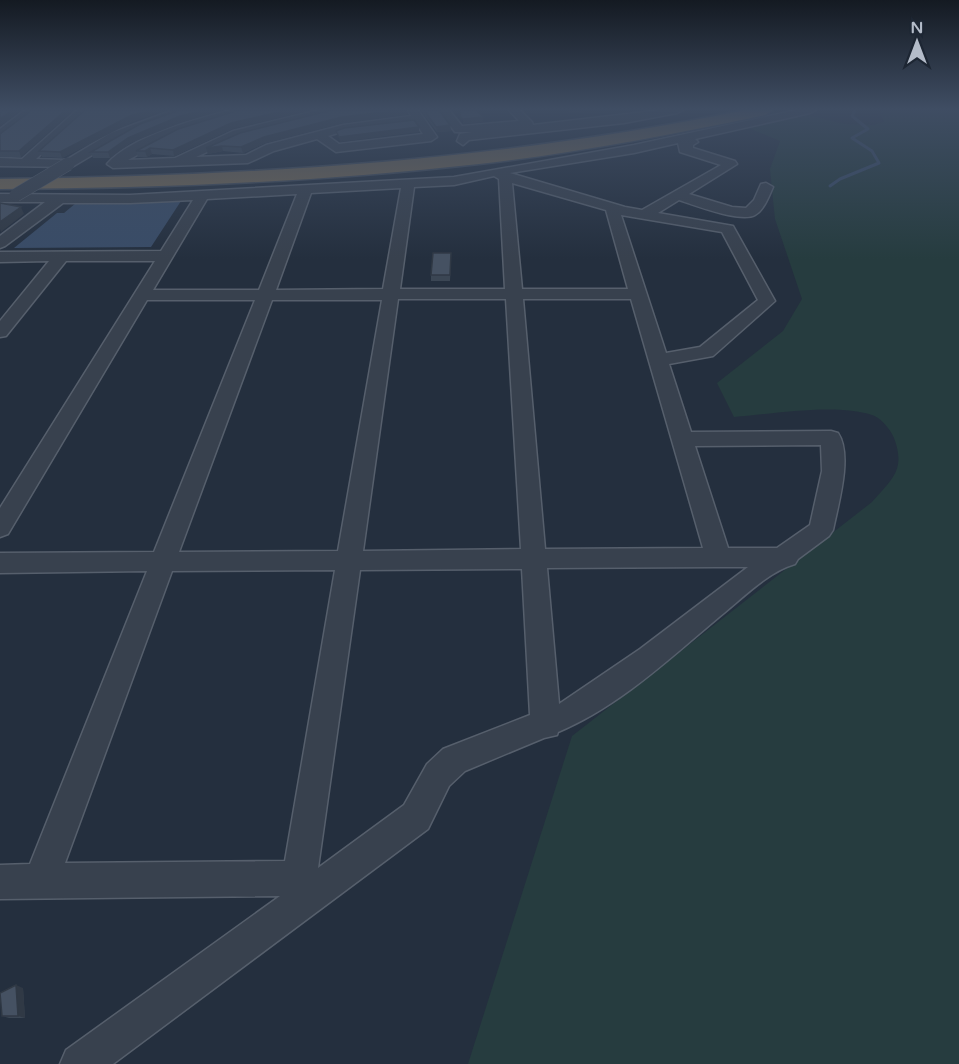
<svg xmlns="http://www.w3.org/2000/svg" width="959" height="1064" font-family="'Varela Round',sans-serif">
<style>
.green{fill:#263c3f}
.water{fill:#394c67}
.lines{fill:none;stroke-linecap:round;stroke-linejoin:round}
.stream{stroke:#394c67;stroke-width:3}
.minor-casing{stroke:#565f6c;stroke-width:3}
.highway-casing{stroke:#434c59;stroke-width:3}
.minor{fill:#38414e;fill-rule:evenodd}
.highway{fill:#746855;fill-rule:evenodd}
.minor-bridge-casing{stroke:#565f6c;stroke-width:14;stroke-linecap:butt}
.minor-bridge{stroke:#38414e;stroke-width:13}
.wall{fill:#3b4654}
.shaded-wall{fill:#303945}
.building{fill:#455162;stroke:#303945;stroke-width:1.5}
</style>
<rect width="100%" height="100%" fill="#242f3e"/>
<path class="green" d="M879 110H959V1064H468L572 736 872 502C892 479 906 470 894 438 891 430 880 417 872 415 835 403 774 414 734 417L717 383 783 331 802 299 775 219 770 169 780 141 741 125 801 113 844 124 874 125 884 122Z"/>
<path class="water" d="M181 201 151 247 14 248 57 213H64L76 203Z"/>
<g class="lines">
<path class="stream" d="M830 186 840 179 879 163 872 151 852 138 868 129 852 116 855 110"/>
<g class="minor-casing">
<path id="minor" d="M25 110H37L0 139V129Z
M77 110H89L36 159 66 160 111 133 165 113 169 112 175 115 119 139 72 167 0 166V158L22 159Z
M231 110H248L179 133 128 160 175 158 233 131 319 110H337L335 112 241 137 196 157 246 155 266 145 343 125 411 116 408 110H418L437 137 431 141 336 152 317 139 274 151 248 163 113 168 107 164C130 137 196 119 231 110ZM415 122 423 134 339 144 328 136 344 131Z
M438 110H449L462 126 519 121 509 110H520L532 122 533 125 662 110H683L677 113 624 123 469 140 463 145 457 141 460 134 472 132H455Z
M797 110H816L810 113 695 139 698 142 693 145V148L735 161 737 164 689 194 732 207 746 208 754 200 761 184 766 183 773 187C769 196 764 210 755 215 741 223 694 205 679 200L658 213 733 226 775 301 713 356 669 364 691 432 831 431 838 433C853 455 838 505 833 530L829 536 798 559 795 564C767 572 742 599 719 617 669 659 618 707 558 732L557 735 544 738 465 771 449 786 428 829 113 1064H60L66 1050 280 896 0 899V865L30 864 147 571 0 573V553L154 552 255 300H147L8 534 0 537V508L155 261H66L6 336 0 337V321L49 261 0 262V252L161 251 193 200 130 203H63L5 246 0 248V236L45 202H0V194L130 195 454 177 634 145ZM678 143 680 152 721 165 642 210 625 207 510 173 634 153ZM494 176 499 179 505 289H400L414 187 454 185ZM512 183 606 210 628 289H522ZM401 188 383 289 276 290 311 193ZM297 194 259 290H153L207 199ZM621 215 722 232 758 300 700 347 666 353ZM398 299H506L521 549 363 551ZM523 299H631L703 548 545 549ZM272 300H382L338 551 179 552ZM821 445 822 471 810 525 777 548H728L695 446ZM714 567H748L640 649 559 704 547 568ZM522 569 530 715 443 749 427 764 404 805 318 868 360 570ZM335 570 285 861 65 863 172 571Z"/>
</g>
<g class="highway-casing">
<path id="highway" d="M745 110H773L765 115C670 135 576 153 479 164 320 182 160 188 0 189V179C252 176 498 161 745 110Z"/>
</g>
<use href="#minor" class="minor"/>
<use href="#highway" class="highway"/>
<g class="minor-bridge-casing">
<path id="minor-bridge" d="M16 195 68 164"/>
</g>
<use href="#minor-bridge" class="minor-bridge"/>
</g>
<path class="wall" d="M32 110 21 157H0V134Z
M332 110H407L408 114 342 123 265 143 243 153 223 151 208 154 206 148Z
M420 110H439L450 125 451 131 437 132Z
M132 122 62 158 42 157 39 151Z
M182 122 130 143 110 158H93L91 152Z
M232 129 174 156 152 154 147 157H138L136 151Z
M451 259 450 281H431V275Z
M23 988 25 1018H9L2 1016Z"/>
<path class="shaded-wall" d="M12 110H22L0 126V119Z
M66 110H74L21 157 19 151Z
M150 110H167L132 122 62 158 60 152 130 116Z
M204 110H224L182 122 130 143 110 158 108 152 128 138 180 116Z
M288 110H311L232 129 174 156 173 150 231 123Z
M401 110H407L408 114 342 123 265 143 243 153 241 147 264 137 342 117Z
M569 110H596L569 113Z
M483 117V122L463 124V119Z
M450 125 451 131 437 132 436 127Z
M419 127V132L340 142 339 137Z
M222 146 223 151 208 154 206 148Z
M150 148 152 154 147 157 145 151Z
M21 207 24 214 1 232 0 229V222Z
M16 985 23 988 25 1018 18 1016Z"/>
<path class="building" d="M0 110H12L0 119Z
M32 110H66L19 151H0V134Z
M85 110H150L130 116 60 152 39 151Z
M180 110H204L180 116 128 138 108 152H91L140 124Z
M239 110H288L231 123 173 150 150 148 145 151H136L178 129Z
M332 110H401L342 117 264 137 241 147 222 146 206 148 240 133Z
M424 110H439L450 125 436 127Z
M461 110H476L483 117 463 119 460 116Z
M414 120 419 127 339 137 336 131 344 128Z
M0 203 21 207 0 222Z
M433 253H451L450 275H431Z
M16 985 18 1016H2L0 993Z"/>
<linearGradient id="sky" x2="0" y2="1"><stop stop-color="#141a22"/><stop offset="0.42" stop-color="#3f4d63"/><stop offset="1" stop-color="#3f4d63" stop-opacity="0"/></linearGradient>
<rect width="959" height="259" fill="url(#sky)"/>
<g transform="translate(917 42)" stroke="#1d2633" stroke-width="4.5" paint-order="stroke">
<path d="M0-4.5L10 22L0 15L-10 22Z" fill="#b4bcc9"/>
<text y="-9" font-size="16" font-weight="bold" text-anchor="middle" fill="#b4bcc9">N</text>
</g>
</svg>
